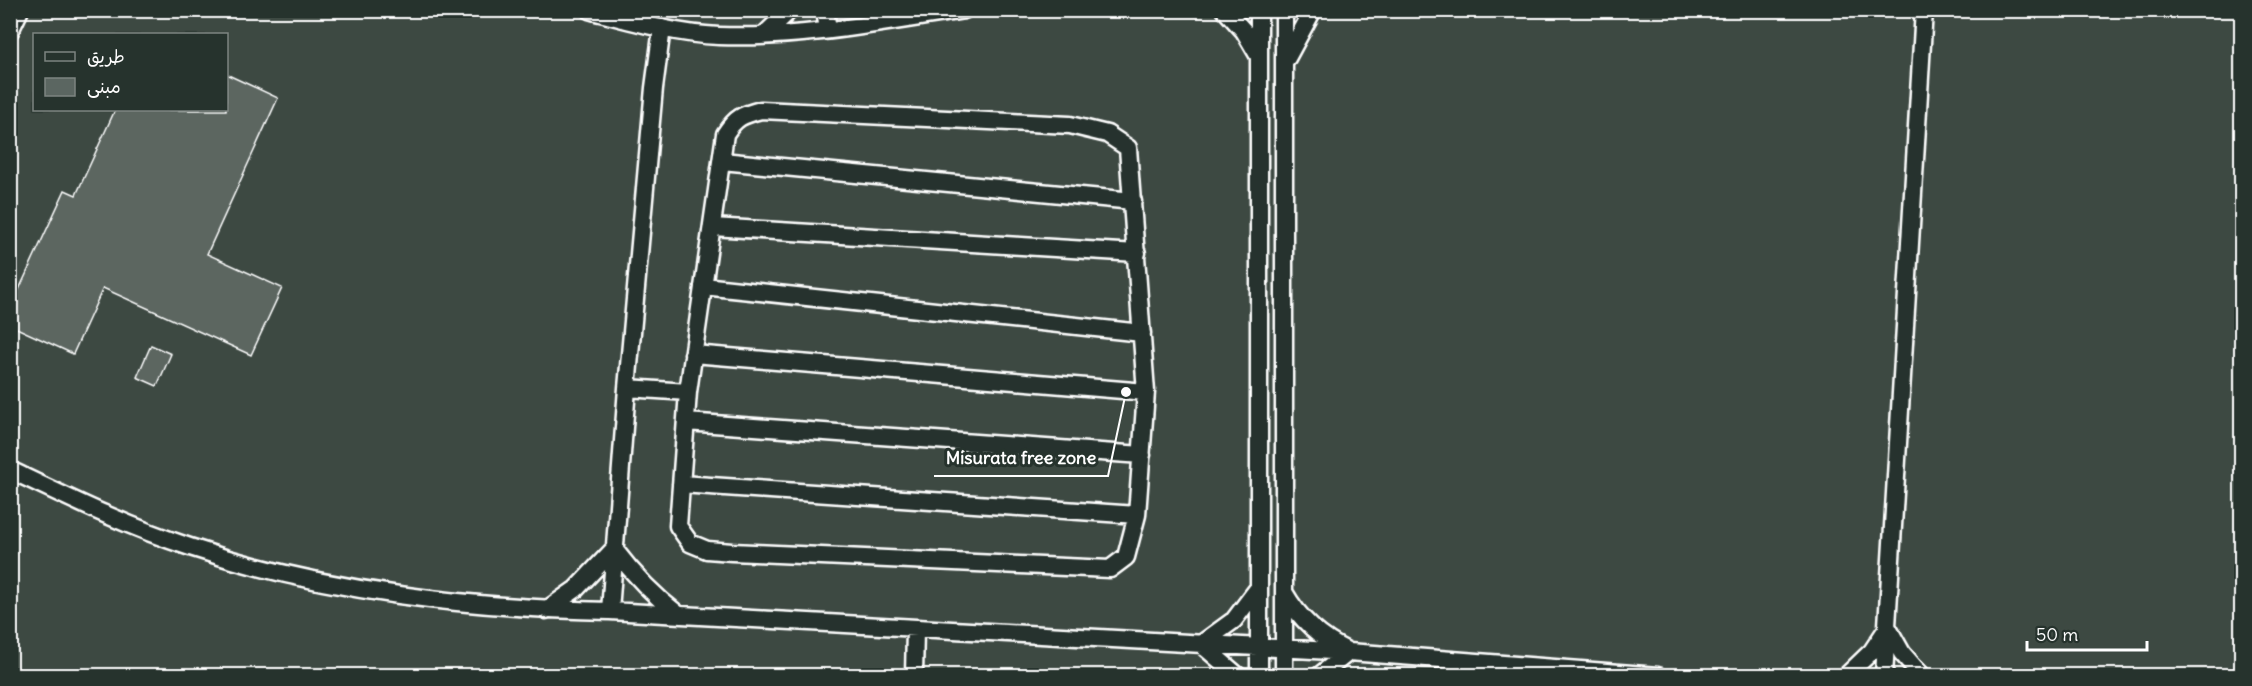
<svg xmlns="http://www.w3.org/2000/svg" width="2252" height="686" font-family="Delius,'Playpen Sans Arabic',sans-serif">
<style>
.built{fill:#3c4842;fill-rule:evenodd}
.building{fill:#5b6661;stroke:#fff;stroke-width:1.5}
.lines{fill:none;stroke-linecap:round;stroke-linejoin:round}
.minor-casing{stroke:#fff;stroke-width:21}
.minor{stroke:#26332d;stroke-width:16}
.leader{fill:none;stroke:#fff;stroke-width:2}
.callout-dot{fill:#fff;stroke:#26332d;stroke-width:2}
.callout-label{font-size:18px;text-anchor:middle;font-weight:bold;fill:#fff;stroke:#26332d;stroke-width:6;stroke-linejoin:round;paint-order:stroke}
</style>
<rect width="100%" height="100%" fill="#2f3b35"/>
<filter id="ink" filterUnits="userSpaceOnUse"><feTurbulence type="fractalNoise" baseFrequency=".0167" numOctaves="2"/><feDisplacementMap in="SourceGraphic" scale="12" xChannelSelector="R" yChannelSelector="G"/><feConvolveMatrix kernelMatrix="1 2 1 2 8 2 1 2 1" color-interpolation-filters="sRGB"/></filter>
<g filter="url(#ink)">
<path class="built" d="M11 11H2241V675H11ZM34 34H226V110H34Z"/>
<path class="building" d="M226 74 278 98 207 254 282 288 251 355 103 288 73 354 10 325V309L65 190 76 195 115 110H226Z
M151 345 171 354 157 386 137 377Z"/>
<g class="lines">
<g class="minor-casing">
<path id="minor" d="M589 10C631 21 675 34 719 36 801 39 884 22 964 10
M825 10 828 30
M1225 10 1244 31 1258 55
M1284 10V676
M10 31 20 10
M763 36 790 10
M1287 58 1313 10
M761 110 1070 125 1107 134 1128 148 1146 392 1137 515 1126 557 1110 569 732 552 707 550 690 543 678 526 688 392 725 134C736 117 742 115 761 110Z
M722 161 1133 201
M712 227 1137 253
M703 286 1142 333
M693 354 1146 392
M627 388 688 392
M686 422 1142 455
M10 470C69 498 128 527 190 547 325 592 468 608 610 611L1349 652 1658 676
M681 484 1137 515
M1284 592C1300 620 1320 638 1349 652L1319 676
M546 610 576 589 614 549C633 574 654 596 679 615
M610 611 627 388 654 88 662 28
M1888 628 1902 653 1922 676
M914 676 915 629
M1238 676 1201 644 1234 620 1259 587
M1259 676V10
M1846 676 1872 651 1886 630
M1884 676 1924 10"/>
</g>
<use href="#minor" class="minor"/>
</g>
</g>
<path class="leader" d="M1126 392L1108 476H934"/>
<circle class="callout-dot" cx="1126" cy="392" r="6"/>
<g class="callout-label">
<text x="1021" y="464">Misurata free zone</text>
</g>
<rect width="2252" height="686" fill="none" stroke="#26332d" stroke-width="36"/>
<rect x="18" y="18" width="2216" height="650" fill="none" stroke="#fff" stroke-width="2" filter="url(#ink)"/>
<rect x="33" y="33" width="195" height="78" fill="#26332d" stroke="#7d8581" stroke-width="1.5"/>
<rect x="45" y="52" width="30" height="9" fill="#26332d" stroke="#7d8581" stroke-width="1.5"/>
<text x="87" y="63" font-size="18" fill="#ffffff">طريق</text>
<rect x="45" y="78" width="30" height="18" fill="#5b6661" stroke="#7d8581" stroke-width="1.5"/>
<text x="87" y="93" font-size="18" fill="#ffffff">مبنى</text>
<path d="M2027 641v9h120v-9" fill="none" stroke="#ffffff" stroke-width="3"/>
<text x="2036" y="641" font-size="18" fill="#ffffff" stroke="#26332d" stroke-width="4.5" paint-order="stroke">50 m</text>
</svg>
